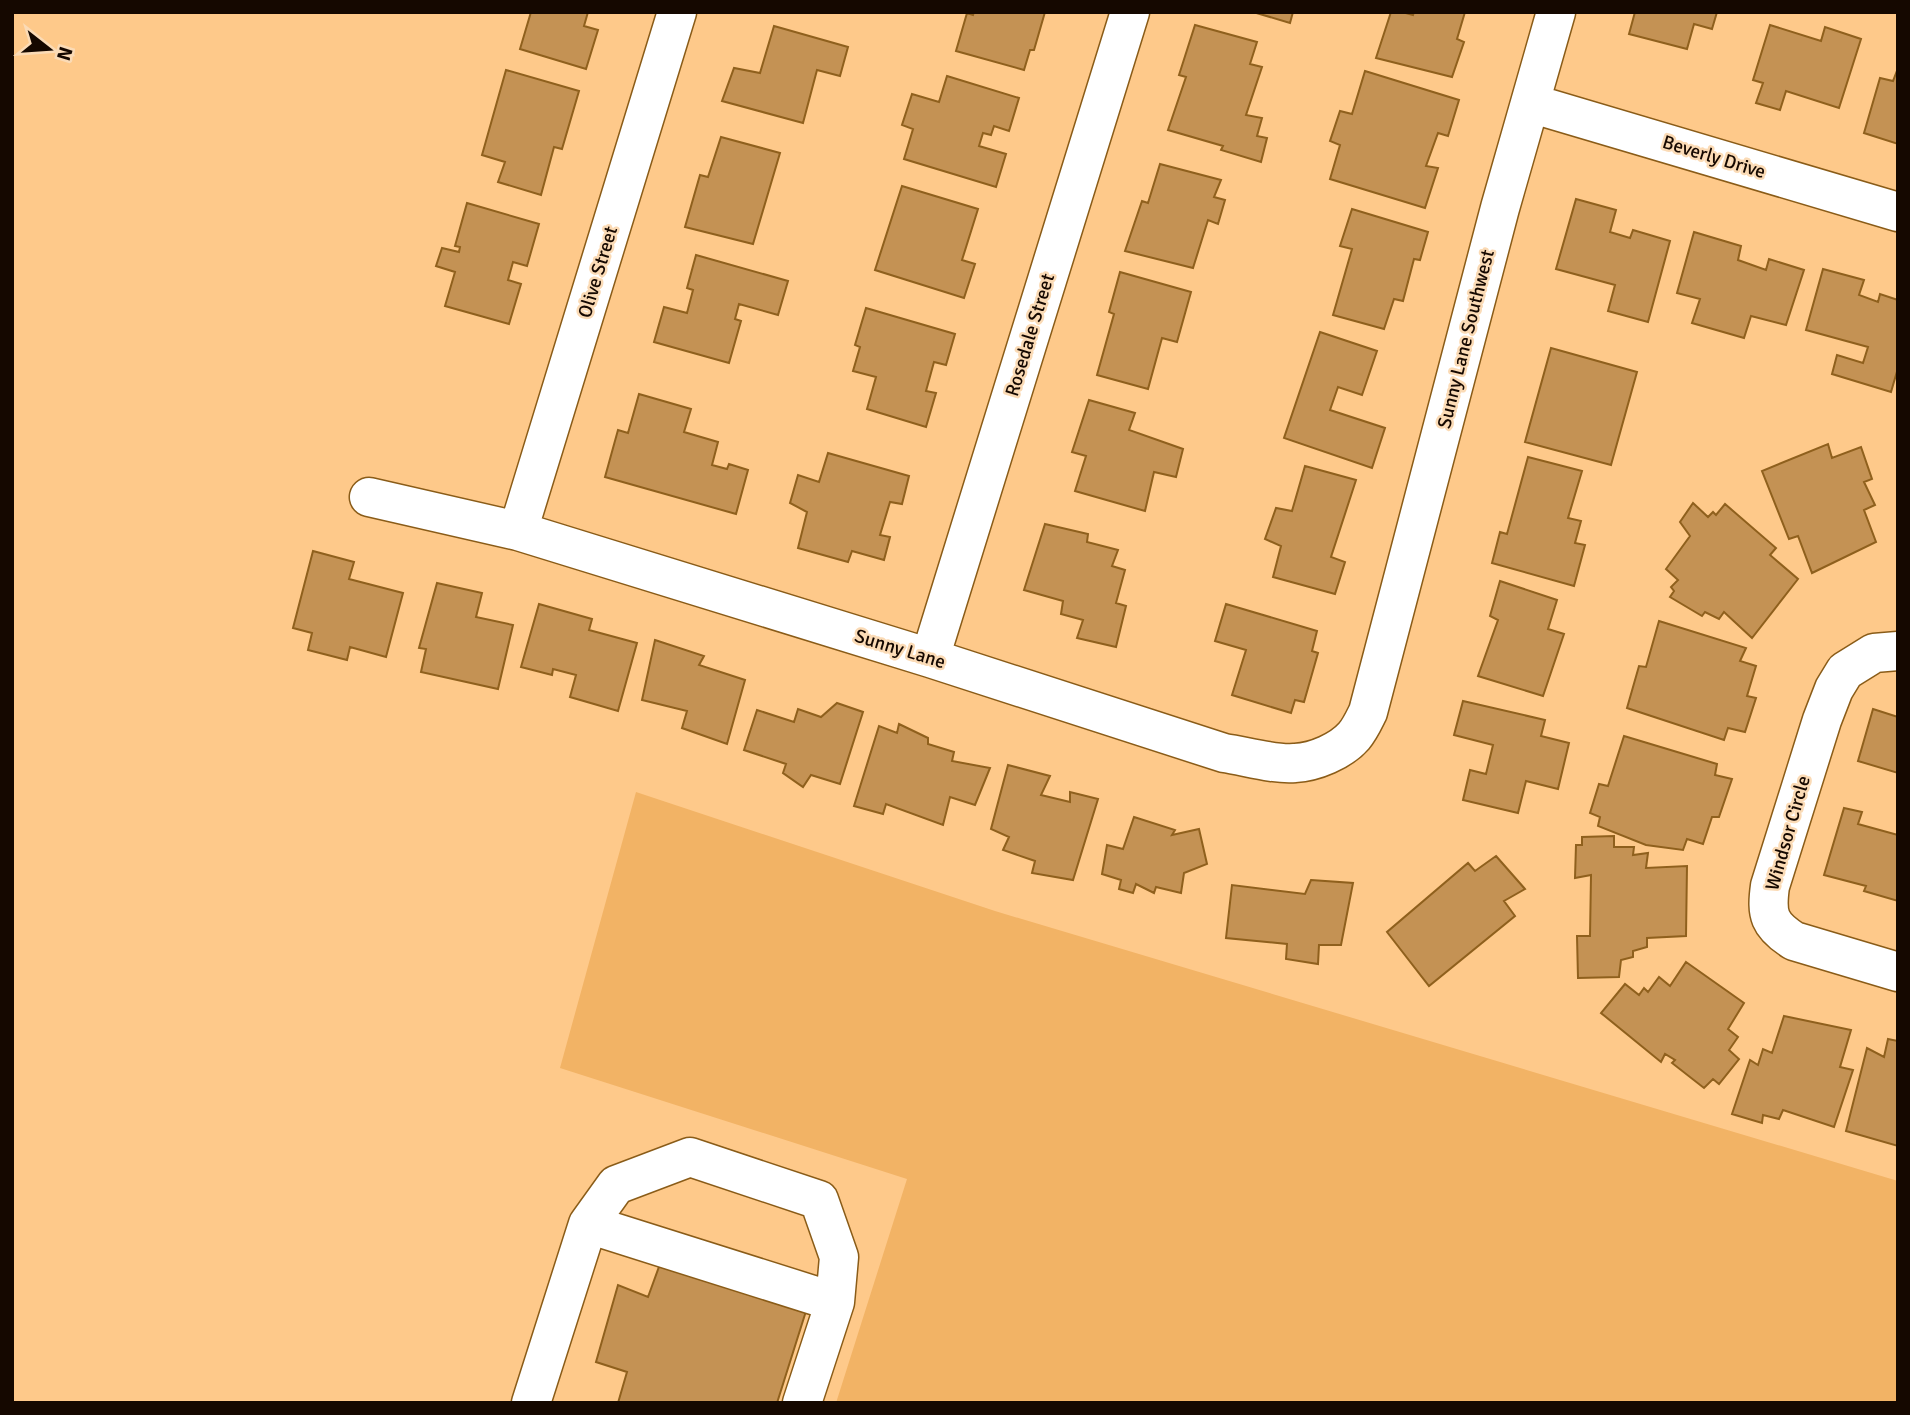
<svg xmlns="http://www.w3.org/2000/svg" width="1910" height="1415" font-family="Signika,sans-serif">
<style>
.green{fill:#f2b365}
.building{fill:#c49254;stroke:#8f601d;stroke-width:2}
.lines{fill:none;stroke-linecap:round;stroke-linejoin:round}
.minor-casing{stroke:#8a5c18;stroke-width:41}
.minor{stroke:#fff;stroke-width:38}
.labels{text-anchor:middle;dominant-baseline:central;stroke-width:5;stroke-linejoin:round;paint-order:stroke}
.street-label{font-size:19px;fill:#150800;stroke:#fbdbb6}
</style>
<rect width="100%" height="100%" fill="#fec98a"/>
<path class="green" d="M636 792 995 911 1898 1181V1403H836L907 1179 560 1068Z"/>
<path class="building" d="M531 12H588L584 26 598 30 586 69 520 49Z
M974 12H1045L1034 50H1030L1024 70 956 51 967 13 973 15Z
M1253 12H1293L1290 23Z
M1391 12H1402L1413 15 1414 12H1465L1457 39 1464 42 1452 77 1376 58Z
M1635 12H1717L1712 29 1694 24 1687 49 1629 34Z
M1195 25 1257 42 1250 64 1262 67 1246 115 1262 118 1257 136 1267 138 1261 162 1221 150 1223 146 1168 130 1186 77 1179 75Z
M1770 25 1821 41 1825 27 1861 39 1839 108 1786 91 1780 110 1756 103 1763 83 1753 80Z
M774 26 848 47 840 76 817 70 803 123 722 101 734 68 760 73Z
M1898 68V144L1864 133 1880 78 1893 81Z
M506 70 579 91 562 149 554 147 541 195 498 182 505 162 482 155Z
M1365 71 1459 100 1448 136 1438 133 1426 166 1438 168 1425 208 1330 179 1340 145 1330 141 1340 111 1352 114Z
M947 76 1019 98 1009 131 994 126 991 135 983 133 979 146 1006 154 996 187 904 159 913 129 902 125 912 94 939 102Z
M721 137 780 153 753 244 685 227 700 175 708 177Z
M1160 164 1221 180 1214 197 1225 200 1218 224 1208 220 1193 268 1125 251 1142 201 1148 203Z
M902 186 978 209 962 260 975 264 964 298 875 270Z
M1576 199 1616 210 1610 232 1630 238 1633 230 1670 241 1648 322 1608 311 1615 285 1556 269Z
M467 203 539 224 527 266 513 262 508 280 521 284 509 324 445 306 455 272 436 266 442 248 459 252 460 247 455 246Z
M1352 209 1428 232 1420 260 1414 259 1403 301 1394 299 1384 329 1333 315 1352 249 1340 246Z
M1694 232 1741 246 1738 260 1766 270 1769 259 1804 270 1786 325 1751 316 1744 338 1692 323 1700 299 1677 293Z
M696 255 788 281 778 315 739 304 735 319 741 321 729 363 654 342 664 307 687 313 693 290 687 288Z
M1823 269 1864 280 1859 295 1878 302 1880 294 1898 300V368L1891 392 1832 374 1837 355 1863 363 1868 347 1806 330Z
M1120 272 1191 292 1177 342 1162 338 1148 389 1097 375 1114 314 1109 312Z
M866 308 955 334 946 365 934 362 926 391 936 393 926 427 867 409 876 377 853 371 860 347 855 345Z
M1320 332 1377 351 1362 395 1338 387 1330 410 1385 428 1372 468 1284 438Z
M1551 348 1637 372 1611 465 1525 442Z
M639 394 691 409 684 432 718 442 712 465 727 469 729 464 748 470 736 514 605 477 618 430 628 433Z
M1089 400 1135 413 1129 430 1183 449 1176 477 1154 472 1145 511 1075 491 1086 456 1072 452Z
M1828 444 1832 458 1861 447 1872 479 1864 482 1875 505 1864 510 1876 542 1812 573 1798 536 1789 539 1762 471Z
M828 453 909 476 902 504 890 502 880 535 890 537 884 560 852 551 848 562 798 548 807 512 790 503 798 475 819 482Z
M1528 457 1582 471 1568 518 1581 521 1575 543 1585 545 1574 586 1492 563 1500 532 1507 534Z
M1305 466 1356 480 1331 557 1345 562 1335 594 1273 577 1281 546 1265 539 1276 508 1292 511Z
M1693 503 1708 517 1713 512 1716 515 1725 504 1776 548 1770 555 1798 579 1752 638 1724 612 1719 619 1705 612 1702 616 1670 597 1674 591 1671 587 1678 580 1666 569 1690 536 1680 522Z
M1045 524 1088 534 1087 542 1118 550 1112 566 1125 570 1116 603 1126 606 1116 647 1077 638 1083 620 1061 614 1063 601 1024 590Z
M313 551 354 562 349 579 403 593 386 657 350 647 347 660 308 650 312 633 293 628Z
M1500 581 1557 600 1548 629 1564 634 1543 696 1478 676 1498 620 1490 616Z
M437 583 482 593 476 617 513 625 498 689 421 672 426 649 419 648Z
M539 604 592 619 589 630 637 643 618 711 570 697 576 675 553 669 552 675 521 667Z
M1226 604 1317 631 1312 651 1318 653 1304 702 1295 700 1291 713 1232 695 1246 650 1215 641Z
M1659 621 1746 648 1740 661 1756 666 1747 696 1756 698 1745 732 1728 728 1724 740 1627 708 1639 666 1646 667Z
M655 640 704 656 699 665 745 680 727 744 682 728 687 711 642 700Z
M1463 701 1545 720 1541 736 1569 743 1558 789 1526 781 1518 813 1463 800 1470 770 1486 774 1493 745 1454 735Z
M837 703 863 712 840 784 811 775 803 787 783 773 786 764 744 750 757 710 794 722 798 709 821 717Z
M1873 709 1898 717V773L1858 761Z
M899 724 928 738V744L954 752 952 761 990 768 975 805 950 797 943 825 886 804 883 814 854 806 879 726 897 733Z
M1624 736 1717 764 1715 775 1732 779 1719 817H1712L1703 844 1687 839 1683 850 1646 845 1598 826 1600 817 1590 813 1599 784 1608 786Z
M1008 765 1050 776 1041 795 1070 802V792L1098 799 1073 880 1032 873 1035 861 1003 850 1009 837 991 829Z
M1844 808 1862 812 1858 824 1898 835V901L1864 891 1866 886 1824 875Z
M1134 817 1175 830 1172 835 1199 829 1207 864 1184 873 1181 893 1156 887 1154 893 1136 884 1133 893 1119 889 1121 880 1102 874 1107 845 1123 849Z
M1614 836V847H1634L1633 855 1648 853 1646 868 1687 866 1686 936 1647 938V947L1633 951V957L1621 960 1619 977 1578 978 1577 936H1590L1591 875 1575 878 1576 845H1582V837Z
M1496 856 1525 889 1504 901 1515 916 1429 986 1387 932 1468 863 1475 871Z
M1311 880 1353 883 1341 945H1319L1318 964 1286 959 1287 944 1226 938 1232 885 1305 894Z
M1686 962 1744 1003 1728 1029 1738 1037 1729 1050 1739 1059 1719 1084 1713 1079 1704 1088 1672 1063 1675 1060 1665 1054 1661 1062 1601 1013 1625 984 1639 995 1644 988 1648 992 1659 977 1670 986Z
M1784 1016 1851 1030 1840 1067 1853 1070 1834 1127 1783 1110 1779 1119 1763 1115 1762 1123 1732 1114 1750 1060 1758 1065 1763 1049 1772 1053Z
M1888 1039 1898 1041V1146L1846 1131 1867 1048 1884 1057Z
M660 1264 807 1308 777 1403H618L627 1372 596 1362 618 1285 648 1297Z"/>
<g class="lines">
<g class="minor-casing">
<path id="minor" d="M1530 103 1898 212
M369 497 518 531 930 658 1224 753C1245 756 1275 765 1295 763 1315 762 1341 751 1354 736 1360 729 1364 720 1368 712L1500 208 1556 12
M518 531 677 12
M1898 651 1874 653 1845 671 1834 689 1822 720 1770 886C1766 915 1769 925 1794 941L1898 972
M930 658 1130 12
M588 1224 616 1185 690 1157 819 1200 839 1257 835 1302
M531 1403 588 1224 835 1302 802 1403"/>
</g>
<use href="#minor" class="minor"/>
</g>
<g class="labels">
<g class="street-label">
<text transform="translate(1714 157) rotate(17)">Beverly Drive</text>
<text transform="translate(598 272) rotate(-73)">Olive Street</text>
<text transform="translate(1030 335) rotate(-73)">Rosedale Street</text>
<text transform="translate(1466 339) rotate(-76)">Sunny Lane Southwest</text>
<text transform="translate(900 649) rotate(17)">Sunny Lane</text>
<text transform="translate(1788 833) rotate(-74)">Windsor Circle</text>
</g>
</g>
<rect width="1910" height="1415" fill="none" stroke="#150800" stroke-width="28"/>
<g transform="translate(49 49) rotate(107)" stroke="#fbdbb6" stroke-width="5" paint-order="stroke">
<path d="M0-5L12 26L0 18L-12 26Z" fill="#150800"/>
<text y="-10" font-size="19" font-weight="bold" text-anchor="middle" fill="#150800">N</text>
</g>
</svg>
